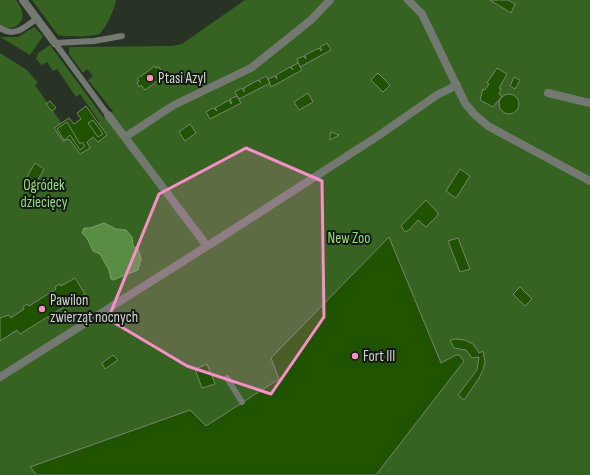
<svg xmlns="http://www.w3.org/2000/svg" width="590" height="475" font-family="'Sofia Sans Condensed',sans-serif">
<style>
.green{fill:#366322}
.water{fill:#588d43;stroke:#7ca36c}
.building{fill:#1f5300;stroke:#788374}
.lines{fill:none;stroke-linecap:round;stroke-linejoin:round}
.lane{stroke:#737871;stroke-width:6}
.street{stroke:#737871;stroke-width:8}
.marked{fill:#f98fc8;fill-opacity:0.2;stroke:#f98fc8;stroke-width:3;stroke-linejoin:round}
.poi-dot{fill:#f98fc8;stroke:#141812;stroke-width:1.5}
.labels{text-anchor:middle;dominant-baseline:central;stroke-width:4;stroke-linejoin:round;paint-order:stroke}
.poi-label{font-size:15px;fill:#cfd6cd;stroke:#141812;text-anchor:start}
.park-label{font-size:15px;fill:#93db77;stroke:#141812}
</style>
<rect width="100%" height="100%" fill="#283225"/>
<path class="green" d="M0 0H16C23 10 27 19 15 27L6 29 0 26Z
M32 0H116C115 8 106 29 99 34 93 37 65 37 58 35Z
M245 0H590V475H0V53L27 70 38 83 35 85 63 125 96 124 99 121 80 94 76 97 57 69 53 71 47 62 42 65 36 59 38 53 50 45 104 118 113 111 88 80 93 76 87 69 83 73 69 54V47L172 46 182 44Z
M34 27 43 36 30 55 0 37H18Z"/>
<path class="water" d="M104 223 116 229 126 230 132 237 133 246 138 249 141 259 138 270 113 280 111 279 109 270 100 254 93 251 87 238 82 233 84 228H90Z"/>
<path class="building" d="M490 0H508L515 4 511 13Z
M327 43 331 50 300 67 297 59 304 56 306 59 305 55 319 48 321 51 322 50 320 47Z
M298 63 302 70 271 87 268 79 275 76 277 79 276 75 290 67 293 70 291 67Z
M155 66 156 68 159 67 161 71 159 72 163 77 145 90 141 85 139 87 137 83 139 81 137 79Z
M497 68 507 74 499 88 501 89 499 94 502 96 493 107 480 100 483 89 485 90 489 84 487 83Z
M378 73 390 85 383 92 371 80Z
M266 76 270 83 239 99 235 92 242 88 244 92V88L258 80 261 83 259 80Z
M514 77 520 80 515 89 510 86Z
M308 93 313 102 299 110 294 102Z
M499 104a10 10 0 1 1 20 0a10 10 0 1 1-20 0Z
M237 96 241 103 210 119 206 112 213 108 217 111 215 108 229 100 231 104 232 103 230 99Z
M50 101 56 108 52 111 46 104Z
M86 106 107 135 98 142 93 137 87 142 90 148 80 154 69 139 63 141 54 128 69 118 74 124 81 119 77 113Z
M93 120 103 134 98 137 88 123Z
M67 122 80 144 82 142 85 146 80 150 70 135 64 140 57 129Z
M190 124 196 133 185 141 179 132Z
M331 132 339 135 330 140V137Z
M35 163 44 169 33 188 24 182Z
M460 169 470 176 456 198 446 191Z
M426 200 438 213 437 216 426 227 418 220 409 230 405 232 401 226Z
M389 237 441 363 456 355H459L464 361 376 475H37L30 467 190 410 206 426 279 379 271 358Z
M458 238 470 269 460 272 448 241Z
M75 278 85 294 20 334 17 330 0 341V318L9 315 11 318 24 309 23 307 27 304 29 306 56 289 55 287 60 284 61 286Z
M520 287 532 299 525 306 513 294Z
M456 339 465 340 473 344 479 353 483 351 485 362 483 370 479 378 464 400 458 395 477 370 479 357 472 358 466 350 454 348 450 340Z
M113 355 118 360 105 369 102 363Z
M207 364 215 384 202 388 195 369Z"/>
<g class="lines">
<path class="lane" d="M0 28C14 38 25 27 36 19
M55 43 108 115
M55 43 94 41 122 36
M227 378 242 402"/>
<path class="street" d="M23 0 55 43
M408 0 422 14 465 103 474 114 488 126 590 181
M548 93 590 103
M108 115 207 246
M125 137 174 105 251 68 311 20 330 0
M0 377 231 231 378 136 437 95 457 85"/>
</g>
<path class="marked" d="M246 148 322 181 324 317 271 394 187 366 108 319 159 194Z"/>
<g class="poi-dot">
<circle cx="150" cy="78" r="4"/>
<circle cx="42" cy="309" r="4"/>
<circle cx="355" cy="356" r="4"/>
</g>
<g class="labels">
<g class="poi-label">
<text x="158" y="78">Ptasi Azyl</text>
<text x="50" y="300">Pawilon<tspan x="50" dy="17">zwierząt nocnych</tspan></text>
<text x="363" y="356">Fort III</text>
</g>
<g class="park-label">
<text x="44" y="185">Ogródek<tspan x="44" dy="17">dziecięcy</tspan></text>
<text x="349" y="238">New Zoo</text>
</g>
</g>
</svg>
